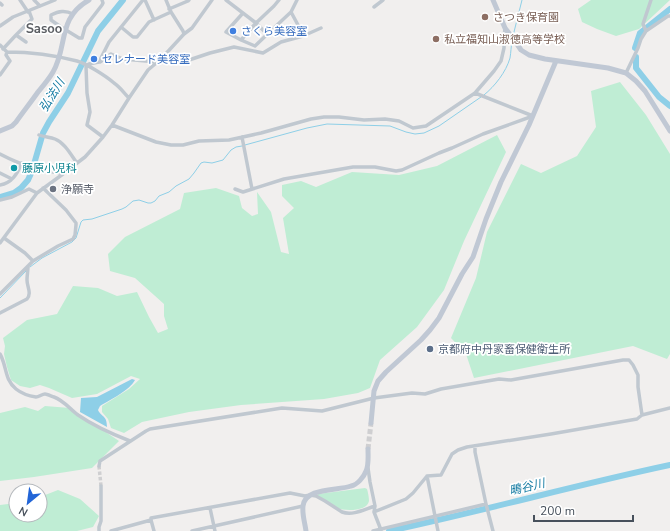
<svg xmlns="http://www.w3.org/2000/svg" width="670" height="531" font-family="'Nunito Sans','Noto Sans JP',sans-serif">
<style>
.green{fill:#bfedd4}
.water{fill:#8ecfe7}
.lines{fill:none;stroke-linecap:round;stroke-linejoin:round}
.stream{stroke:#8ecfe7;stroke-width:1}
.river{stroke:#8ecfe7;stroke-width:6}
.street-tunnel{stroke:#cfcfd1;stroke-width:3.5;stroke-dasharray:3.5 2;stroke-linecap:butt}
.secondary-tunnel{stroke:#cfcfd1;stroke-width:5;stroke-dasharray:5 2.5;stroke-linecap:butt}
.street{stroke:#c0c8d0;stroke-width:3.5}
.secondary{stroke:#c0c8d4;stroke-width:5}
.education-dot{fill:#8d6e63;stroke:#fff;stroke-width:1.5}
.shop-dot{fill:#3f7fe0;stroke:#fff;stroke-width:1.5}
.culture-dot{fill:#0f9aa8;stroke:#fff;stroke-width:1.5}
.worship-dot{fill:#6b7280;stroke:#fff;stroke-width:1.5}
.service-dot{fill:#5c6f8a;stroke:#fff;stroke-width:1.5}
.labels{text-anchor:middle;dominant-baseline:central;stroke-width:3.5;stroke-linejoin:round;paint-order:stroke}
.education-label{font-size:11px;fill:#785e54;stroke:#fff;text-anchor:start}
.shop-label{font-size:11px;fill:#366cbe;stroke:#fff;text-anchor:start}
.culture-label{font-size:11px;fill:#0d838f;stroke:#fff;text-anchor:start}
.worship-label{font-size:11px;fill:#5b616d;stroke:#fff;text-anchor:start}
.service-label{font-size:11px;fill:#4e5e75;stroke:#fff;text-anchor:start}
.water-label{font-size:12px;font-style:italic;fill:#137aa2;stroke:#fff}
.quarter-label{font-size:13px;font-weight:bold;fill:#5b5e63;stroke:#fff}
</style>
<rect width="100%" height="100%" fill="#f1efee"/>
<path class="green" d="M591 0H670L639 29 616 36 597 29 582 22 578 9Z
M620 82 646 115 670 154V354L667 359 633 346 474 378 466 354 451 338 476 278 487 232 521 164 541 173 577 156 596 127 591 91Z
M497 135 506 152 464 241 444 290 417 327 380 360 370 388 358 393 324 399 241 405 189 412 142 422 124 433 111 428 108 419 102 412V406L129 389 140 379 131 376 97 394 72 398 49 388 40 385 30 388 20 386 11 380 7 367 4 354 5 346 3 338 27 320 57 314 73 286 98 288 117 296 137 292 149 317 158 333 168 329 164 316V304L135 278 110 271 108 254 125 237 180 209 184 193 216 188 239 196 242 208 252 216 258 214 257 192 271 212 281 252 289 254 283 218 294 208 282 196V185L301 181 316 187 352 172 399 175 437 166Z
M45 406 70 408 119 441 92 468 34 477 0 481V413L25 407 38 411Z
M365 488 367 489C368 492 369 498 369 501 367 512 344 511 337 508 330 506 324 500 318 496V494Z
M58 490 80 499 99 516 93 527 77 531H0V505L16 503V515H40V497Z"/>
<path class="water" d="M132 379 135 380C130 390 110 400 100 406L98 410C102 418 107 415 107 427L80 412 81 398 97 397Z"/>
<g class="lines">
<path class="stream" d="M513 36 522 0
M484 95C495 86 506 72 510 58 511 52 511 47 512 41
M245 145 307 128 327 124 390 126 406 132 415 134 424 133 439 126 481 97
M30 267 42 258 72 242 76 238 81 222 83 220 92 219 122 209 126 207 133 201 139 200 148 203H151L155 201 159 196 169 192 176 186 189 179 194 173 201 163 204 162 212 163 223 160 231 150 236 147 242 146
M0 298 26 271"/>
<path class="river" d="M635 48 640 33 670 9
M636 57V68L659 97 670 106
M0 197 14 193 21 188 28 180 32 171 43 133 49 122 68 93 98 31 123 0
M389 531C483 511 576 485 670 465"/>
<path class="street-tunnel" d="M99 466 101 486"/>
<path class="secondary-tunnel" d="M368 449 371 423"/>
<path class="street" d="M20 0 28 12
M34 0 40 6
M145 0 154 20
M166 0 171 12 183 31 184 34
M226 0 256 23 267 34
M279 0 274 6 256 23 241 40 255 46 276 26 291 12 297 0
M0 3 2 5
M374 7 383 0
M169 9 188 1 189 0
M73 14C65 10 59 11 51 15V20L61 27 79 38H82L85 27 102 5 103 3 102 0
M0 26 13 17 55 0
M276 26 281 32 295 28 298 25 291 12
M121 27 133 37H137L149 22 171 12
M646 31 643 24 651 0
M16 35 26 42
M241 40 226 32 243 13
M0 45 7 52C30 52 54 55 77 61 87 64 106 76 114 83 120 87 124 93 129 98
M3 49 16 35 32 19 29 11
M161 59 173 60H189L210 53 234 47 263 53 281 42 303 36 321 28
M100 62 111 54 123 59 157 62
M626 73 638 48 641 39 646 31 668 16H670
M0 75 10 61 6 55 7 52
M475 93 533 116
M112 125 156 142 171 145H183L199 141 229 140 261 133 311 119 324 117H339L364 120 385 119 399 121 413 128 426 126 475 93 494 71 501 61 504 48V37L505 28
M39 135C44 137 50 137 55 139 65 143 71 155 77 163
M103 137 87 125 90 112 87 93 86 66 89 64 99 62 109 42 143 0
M242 137 252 189
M0 154C19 164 43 172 64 173L85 157 103 137 112 125 129 98 148 70 161 59 184 34 192 28 212 0
M0 173 12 179
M0 185C12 183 17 174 22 163
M235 189 243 192 284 179 353 167H375L396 171 402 170 439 153 452 148 483 134 533 116
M0 200 12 197 29 189 37 193
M4 238 25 253 33 261
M0 243 37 193 63 174
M0 294 33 261 58 246 73 239 75 235 76 225V223L66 210 43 188
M0 313 27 299C32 293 27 287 27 280 27 275 28 271 28 266
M0 354C7 366 4 379 16 389 21 393 29 396 36 397 39 397 42 394 45 394 47 394 51 396 54 397 63 400 70 409 78 415 94 426 112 434 130 441
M475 446V452L486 504 493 531
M99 466 100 461 146 431 150 429 282 408 322 411 374 398 412 393 425 394 441 389 499 379 511 380 623 360H629L633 365 638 375V387L642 415
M368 468 370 482 375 506 374 512 381 530
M427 476 438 531
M210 508 215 531
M374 512 406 499 413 493 427 476 441 475 452 454 458 450 467 447 551 434 637 419 642 415 670 408
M151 520 154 531
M99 531V527L101 521V486
M111 531 151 520V518L290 493 305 496 310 495 316 496 325 501 342 512C353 516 365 509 375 506
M192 531 303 506
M373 531 486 504"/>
<path class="secondary" d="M493 0 505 28 515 41 521 50 529 55 545 59 608 68 626 73 636 81 645 91 670 131
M0 131 12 126 16 122C23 112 31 102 38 92 43 86 49 79 53 72 68 46 57 18 89 0
M371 423 374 391 378 381 386 372 421 340 430 330 439 318 462 274 473 257 486 219 501 182 529 125 556 61
M306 531C305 523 302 515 303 506 305 487 338 491 351 486 357 485 364 477 366 471 369 465 368 456 368 449"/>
</g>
<g class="education-dot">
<circle cx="485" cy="17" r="4"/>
<circle cx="436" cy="39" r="4"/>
</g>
<g class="shop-dot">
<circle cx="233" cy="31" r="4"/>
<circle cx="94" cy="59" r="4"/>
</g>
<circle class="culture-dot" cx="14" cy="168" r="4"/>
<circle class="worship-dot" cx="53" cy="189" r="4"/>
<circle class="service-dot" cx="430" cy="349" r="4"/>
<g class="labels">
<g class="education-label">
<text x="493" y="17">さつき保育園</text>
<text x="444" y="39">私立福知山淑徳高等学校</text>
</g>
<g class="shop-label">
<text x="241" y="31">さくら美容室</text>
<text x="102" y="59">セレナード美容室</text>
</g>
<g class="culture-label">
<text x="22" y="168">藤原小児科</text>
</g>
<g class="worship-label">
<text x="61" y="189">浄願寺</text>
</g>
<g class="service-label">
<text x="438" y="349">京都府中丹家畜保健衛生所</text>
</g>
<g class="water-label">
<text transform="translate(52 95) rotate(-58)">弘法川</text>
<text transform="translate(527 487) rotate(-13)">鴫谷川</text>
</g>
<g class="quarter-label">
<text x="44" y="29">Sasoo</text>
</g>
</g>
<g transform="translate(28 503) rotate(209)"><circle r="19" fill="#ffffff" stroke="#b5b9bd"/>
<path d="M0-3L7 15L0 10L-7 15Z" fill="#2265d7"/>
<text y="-6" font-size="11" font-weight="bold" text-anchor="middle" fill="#47505b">N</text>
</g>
<path d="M534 515v6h99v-6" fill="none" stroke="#47505b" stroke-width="2"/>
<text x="540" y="515" font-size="12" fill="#47505b" stroke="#ffffff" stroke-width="3" paint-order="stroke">200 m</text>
</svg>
